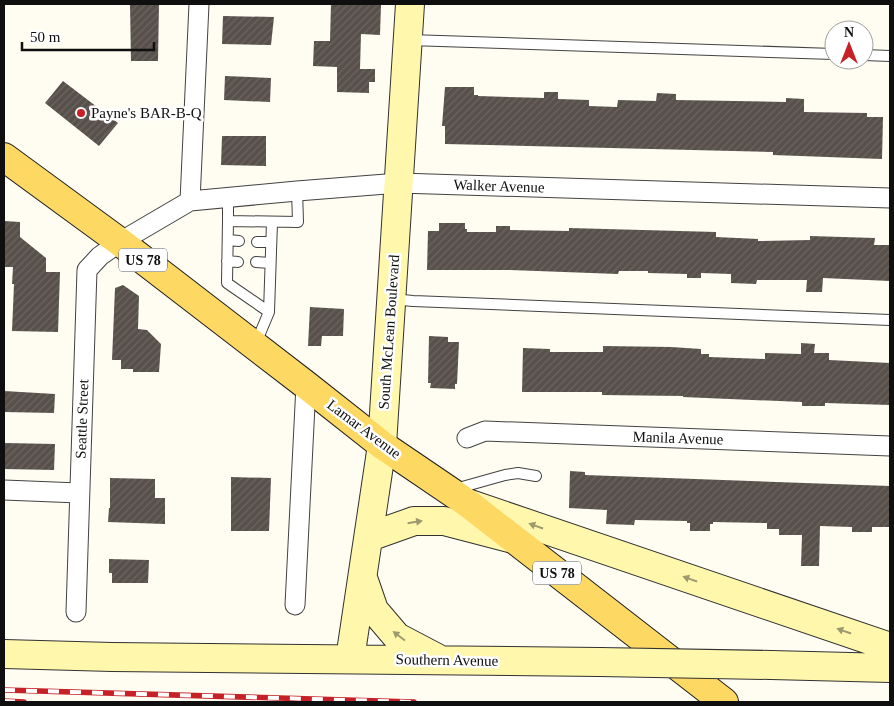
<svg xmlns="http://www.w3.org/2000/svg" width="894" height="706" font-family="'Times New Roman',serif">
<style>
.building{fill:url(#building-hatch)}
.lines{fill:none;stroke-linecap:round;stroke-linejoin:round}
.lane-casing{stroke:#424242;stroke-width:12}
.street-casing{stroke:#424242;stroke-width:21}
.secondary-casing{stroke:#313131;stroke-width:30}
.primary-casing{stroke:#202020;stroke-width:30}
.lane{stroke:#fff;stroke-width:10}
.street{stroke:#fff;stroke-width:19}
.secondary{stroke:#fff7ac;stroke-width:28}
.primary{stroke:#fdd963;stroke-width:28}
.rail-casing{stroke:#c52127;stroke-width:5.5}
.rail{stroke:#fff;stroke-width:4;stroke-dasharray:11;stroke-linecap:butt}
.secondary-bridge-casing{stroke:#313131;stroke-width:30;stroke-linecap:butt}
.secondary-bridge{stroke:#fff7ac;stroke-width:28}
.oneway{fill:#9f9a6d}
.poi-dot{fill:#c52127;stroke:#fff;stroke-width:2}
.labels{text-anchor:middle;dominant-baseline:central;stroke-width:5;stroke-linejoin:round;paint-order:stroke}
.shield{fill:#fff;stroke:#575757;stroke-width:1}
.shield-label{font-size:14px;font-weight:bold;fill:#0f0f0f}
.poi-label{font-size:15px;fill:#0f0f0f;stroke:#fff;text-anchor:start}
.street-label{font-size:15px;fill:#0f0f0f;stroke:#fff}
</style>
<defs>
<pattern id="building-hatch" width="6" height="6" patternUnits="userSpaceOnUse" patternTransform="scale(1.25)"><rect width="6" height="6" fill="#58504b"/><path d="M-1 1l2-2M0 6l6-6M5 7l2-2" fill="none" stroke="#6b6561"/></pattern>
</defs>
<rect width="100%" height="100%" fill="#fffcf1"/>
<path class="building" d="M130 4H159L158 61H131Z
M331 4 381 5 380 35 361 34 360 69H375V82H369V93L337 92V67L313 66 314 41H330Z
M223 16 274 17 271 45 222 44Z
M225 76 271 78 270 102 224 100Z
M63 81 118 123 99 146 45 103Z
M445 87H474V95H478V96L544 98V92H558V99L589 100V106L617 107 618 100 656 101 657 93 676 94V100L786 102V98L804 99V112L867 113V117H883L882 159 773 155V152L445 144V126H442Z
M222 136H266V166L221 165Z
M4 221 20 222V237L46 258V272H60L58 332 12 331 14 284H12L13 267H4Z
M439 223H465V229H467V232H496V226H510V230L569 231V228L716 232V237L758 239V241L810 240V236L875 238 874 245H890V281L823 278 822 292H806L807 280H757L756 284 731 283V274L701 273V278H687V274L648 273V271H619L618 274 510 270H427L428 231H439Z
M123 285 139 296 138 329 147 330 161 344 159 372H133V369H121V360H112L115 288Z
M310 307 344 309 343 336H322L321 346H308Z
M429 336 448 337V342H459L457 384H455V389L430 388 431 383H428Z
M801 343 815 344 814 353H829V360L890 363V405L825 403V406H802V402L683 397V396L602 395V392H522L523 348 550 349V352H603V346L671 347 701 349V354H709V357L765 359V353L801 354Z
M4 391 55 394 54 413 4 412Z
M5 443 55 444 54 470 4 469Z
M570 471 585 472V475L890 486V527H872V532H852V527L820 526 819 566H801L802 535H779V529H767V523L713 522V524H710V531H690V523H687V521L635 520 634 525 606 524 607 510 569 508Z
M231 477 271 478 269 531H231Z
M110 478 155 479V498H165V524L108 522 109 508H110Z
M109 559 149 560 148 583H112V573H109Z"/>
<g class="lines">
<g class="lane-casing">
<path id="lane" d="M409 40 834 54
M864 55 890 56
M228 221V198
M272 222 269 312 227 283 228 221 298 222 297 191
M228 240 239 241
M257 242H271
M227 261 238 262
M256 262 270 263
M392 299 413 301 890 320
M256 343 269 312
M455 489 505 475 518 473 536 476"/>
</g>
<g class="street-casing">
<path id="street" d="M190 201 199 4
M467 438 485 431 890 446
M4 490 79 493
M295 605 306 385
M76 612 87 270 100 256 120 242 190 201 297 191 399 183 890 198"/>
</g>
<g class="secondary-casing">
<path id="secondary" d="M470 504 890 647
M369 537 414 521H444L513 539
M363 578 374 610 397 637 437 658
M4 654 112 657 600 662
M350 659 382 445 410 4
M771 665 890 668"/>
</g>
<g class="primary-casing">
<path id="primary" d="M4 157 120 242 306 385 382 445 466 502 724 702"/>
</g>
<use href="#lane" class="lane"/>
<use href="#street" class="street"/>
<use href="#secondary" class="secondary"/>
<use href="#primary" class="primary"/>
<g class="rail-casing">
<path id="rail" d="M4 690 414 702
M4 701 24 702"/>
</g>
<use href="#rail" class="rail"/>
<g class="secondary-bridge-casing">
<path id="secondary-bridge" d="M600 662 771 665"/>
</g>
<use href="#secondary-bridge" class="secondary-bridge"/>
</g>
<defs><path id="oneway-solid" d="M-6-.8H1V-3.2L6.5 0L1 3.2V.8H-6Z" transform="scale(1.25)"/></defs>
<g class="oneway">
<use href="#oneway-solid" transform="translate(415 522) rotate(-9)"/>
<use href="#oneway-solid" transform="translate(536 526) rotate(-161)"/>
<use href="#oneway-solid" transform="translate(690 579) rotate(-161)"/>
<use href="#oneway-solid" transform="translate(844 631) rotate(-161)"/>
<use href="#oneway-solid" transform="translate(399 636) rotate(-143)"/>
</g>
<circle class="poi-dot" cx="81" cy="113" r="5"/>
<g class="labels">
<g class="shield">
<rect x="119" y="248.5" width="48" height="23" rx="4"/>
<rect x="533" y="561.5" width="48" height="23" rx="4"/>
</g>
<g class="shield-label">
<text x="143" y="260">US 78</text>
<text x="557" y="573">US 78</text>
</g>
<g class="poi-label">
<text x="91" y="113">Payne's BAR-B-Q</text>
</g>
<g class="street-label">
<text transform="translate(499 186) rotate(2)">Walker Avenue</text>
<text transform="translate(389 332) rotate(-86)">South McLean Boulevard</text>
<text transform="translate(82 419) rotate(-88)">Seattle Street</text>
<text transform="translate(364 429) rotate(37)">Lamar Avenue</text>
<text transform="translate(678 438) rotate(2)">Manila Avenue</text>
<text transform="translate(447 660) rotate(1)">Southern Avenue</text>
</g>
</g>
<rect width="894" height="706" fill="none" stroke="#0f0f0f" stroke-width="10"/>
<g transform="translate(849 45)"><circle r="24" fill="#ffffff" stroke="#9f9f9f"/>
<path d="M0-4L9 19L0 12L-9 19Z" fill="#c52127"/>
<text y="-8" font-size="14" font-weight="bold" text-anchor="middle" fill="#0f0f0f">N</text>
</g>
<path d="M22 42v8h132v-8" fill="none" stroke="#0f0f0f" stroke-width="2.5"/>
<text x="30" y="42" font-size="15" fill="#0f0f0f" stroke="#ffffff" stroke-width="4" paint-order="stroke">50 m</text>
</svg>
